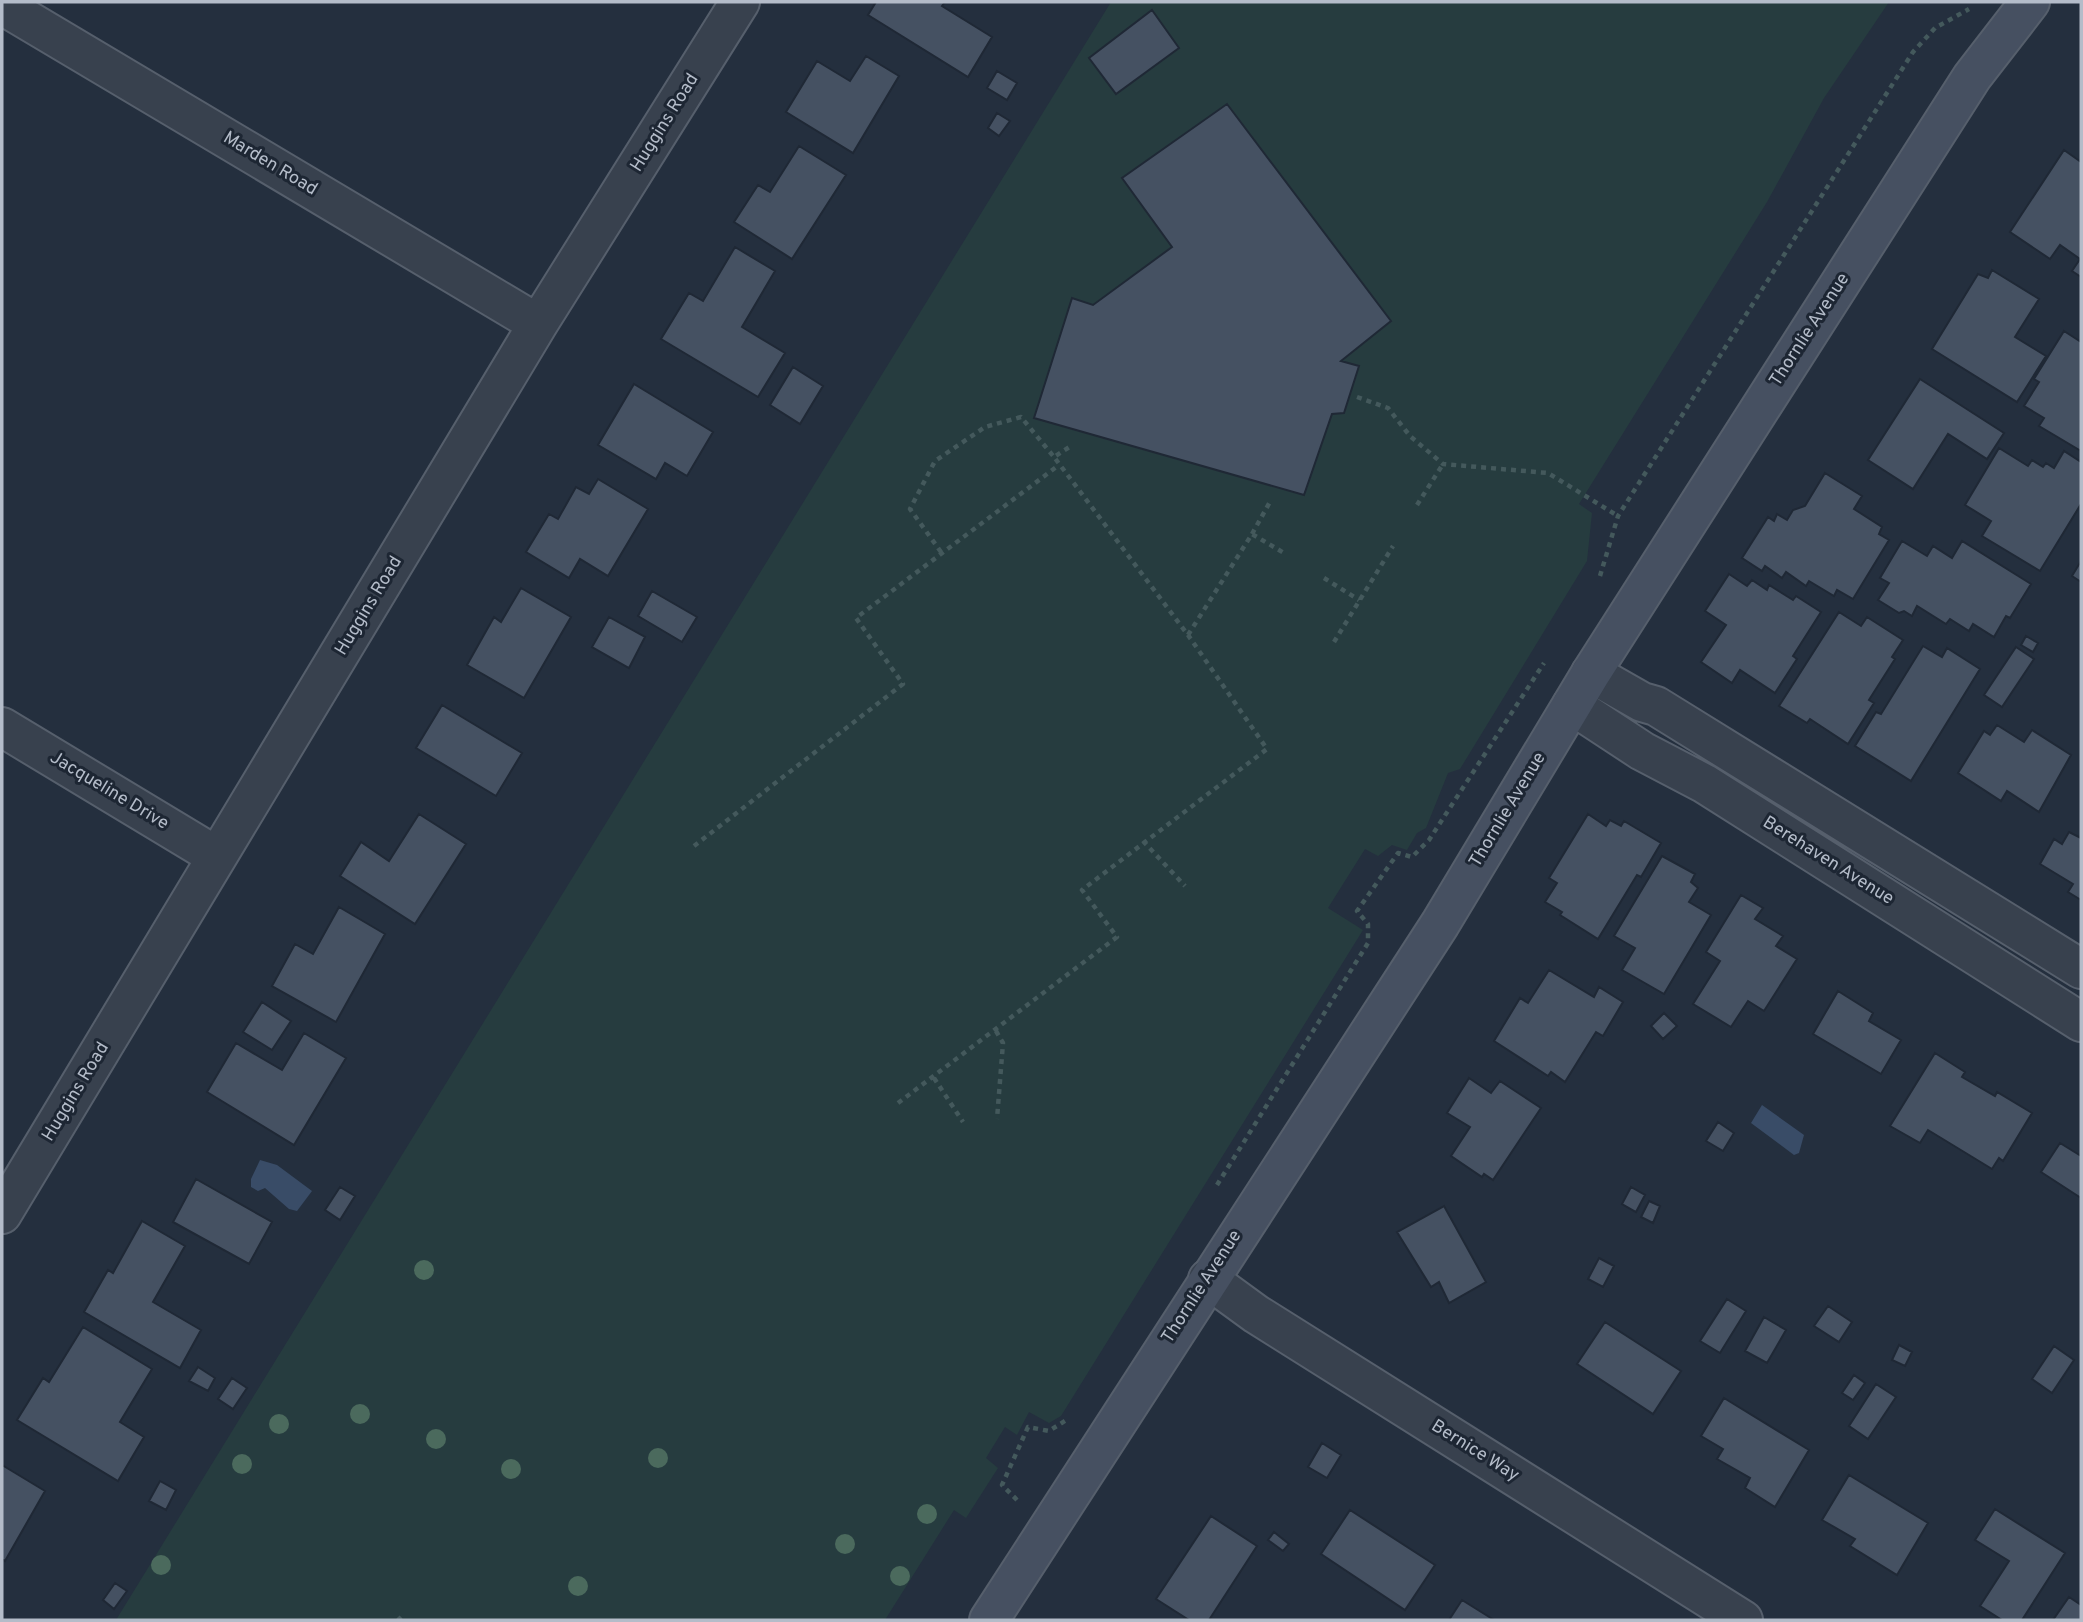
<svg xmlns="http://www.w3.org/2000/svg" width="2083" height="1622" font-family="Overpass,sans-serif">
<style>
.green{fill:#263c3f}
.water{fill:#394c67}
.building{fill:#455162;stroke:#1f2835;stroke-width:2}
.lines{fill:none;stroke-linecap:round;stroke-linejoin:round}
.minor-casing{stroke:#565f6c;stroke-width:42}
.tertiary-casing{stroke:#565f6c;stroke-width:42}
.secondary-casing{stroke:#565f6c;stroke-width:42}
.path{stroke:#44595c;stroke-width:4.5;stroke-dasharray:5 5;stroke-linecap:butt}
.minor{stroke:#38414e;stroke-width:38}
.tertiary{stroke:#38414e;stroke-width:38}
.secondary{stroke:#465061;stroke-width:38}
.tree{fill:#4b6a5d}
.labels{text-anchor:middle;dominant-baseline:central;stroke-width:6;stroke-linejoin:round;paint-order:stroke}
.street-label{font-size:18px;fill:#b4bcc9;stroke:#1d2633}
</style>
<rect width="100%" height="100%" fill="#242f3e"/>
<path class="green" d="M1111 2H1889L1824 98 1767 202 1579 504 1592 513 1587 561 1460 769 1448 773 1426 828 1417 833 1407 850 1392 845 1378 856 1365 849 1328 908 1363 930 1061 1416 1049 1423 1029 1412 1017 1435 1005 1427 986 1458 998 1468 966 1518 954 1510 885 1620H116Z"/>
<path class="water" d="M1762 1105 1804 1135 1799 1153 1794 1155 1751 1123Z
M260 1160 277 1165 312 1191 297 1211 289 1209 265 1188 258 1191 251 1187V1179Z"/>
<path class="building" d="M876 2H945L942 6 992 37 968 77 868 15Z
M1152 10 1179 48 1116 94 1089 58Z
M866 56 899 76 853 153 786 112 817 61 850 81Z
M997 71 1017 83 1007 100 987 88Z
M1227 104 1391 321 1341 361 1359 366 1344 413 1332 414 1304 495 1034 418 1072 298 1093 305 1172 247 1122 178Z
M997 113 1010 121 999 136 988 128Z
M799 146 846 175 792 259 734 222 758 185 770 192Z
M2064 150 2081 162V277L2072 271 2080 259 2060 245 2050 259 2010 232Z
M735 247 775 271 742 327 785 353 758 397 661 339 689 293 703 301Z
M1992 270 2039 299 2015 337 2046 356 2017 402 1932 349 1978 274 1988 278Z
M2064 331 2081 342V451L2039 426 2044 418 2024 406 2039 382 2034 379Z
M793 367 823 386 800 424 770 405Z
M1920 379 2004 433 1987 459 1948 434 1913 489 1868 460Z
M634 384 713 432 687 476 665 463 656 479 598 445Z
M1999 448 2028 466 2032 460 2043 467 2046 463 2054 468 2064 451 2081 462V504L2040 571 1982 536 1991 521 1965 505Z
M1825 473 1862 496 1854 509 1882 527 1879 534 1889 540 1853 599 1837 590 1834 596 1809 581 1806 586 1786 572 1782 578 1765 566 1762 571 1742 558 1768 517 1774 521 1777 514 1787 520 1793 510 1805 506Z
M598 479 648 509 608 576 580 559 569 578 526 552 549 514 558 519 576 487 589 494Z
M1902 541 1927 556 1933 546 1952 558 1962 541 2031 584 2010 618 2006 616 1994 637 1973 624 1969 631 1950 619 1946 624 1917 606 1912 616 1904 611 1899 613 1878 600 1889 583 1880 578Z
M2081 561V582L2072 576Z
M1729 574 1747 586 1752 580 1767 590 1769 585 1793 600 1796 596 1821 612 1793 656 1797 659 1775 693 1740 670 1732 683 1701 662 1726 625 1705 611Z
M521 588 571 617 524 698 467 665 494 617 501 622Z
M652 591 697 617 682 642 638 616Z
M1839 612 1861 626 1867 617 1903 640 1892 657 1895 659 1869 700 1874 703 1848 744 1810 719 1807 723 1779 706Z
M609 617 645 637 629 668 592 647Z
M2026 636 2038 643 2033 652 2021 645Z
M1923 646 1942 657 1947 648 1980 669 1911 781 1855 746 1876 712 1881 714Z
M2016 647 2034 659 2002 707 1984 695Z
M442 705 522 753 496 796 416 748Z
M1997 725 2024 742 2032 730 2071 755 2039 812 2007 791 2001 801 1958 773 1984 731 1990 735Z
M419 814 466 844 415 924 340 876 361 842 389 861Z
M1588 814 1606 826 1610 820 1621 826 1624 821 1661 843 1641 877 1637 875 1598 939 1560 915 1562 912 1545 902 1557 883 1549 878Z
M2069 832 2081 838V900L2068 892 2073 884 2040 864 2054 839 2062 844Z
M1662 856 1695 874 1691 882 1698 888 1689 902 1711 915 1664 994 1622 970 1635 948 1614 936Z
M1741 895 1763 908 1755 919 1783 936 1776 946 1797 959 1764 1011 1748 1001 1731 1027 1693 1004 1720 961 1706 952Z
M339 907 385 934 336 1022 272 986 295 944 313 954Z
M1549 970 1594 997 1599 987 1623 1002 1603 1036 1596 1032 1565 1082 1551 1072 1548 1076 1494 1041 1520 998 1528 1003Z
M1838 991 1873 1013 1869 1021 1901 1040 1881 1074 1813 1034Z
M262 1002 291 1021 272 1050 243 1032Z
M1664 1013 1677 1026 1663 1039 1651 1026Z
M304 1033 346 1058 294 1145 207 1092 236 1043 282 1070Z
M1935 1053 1965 1072 1962 1077 1995 1096 1997 1092 2032 1113 2003 1161 1999 1158 1992 1169 1928 1130 1920 1143 1890 1126Z
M1469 1078 1491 1093 1500 1081 1541 1108 1493 1180 1484 1174 1482 1177 1451 1156 1470 1127 1447 1113Z
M1718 1122 1734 1133 1723 1151 1706 1141Z
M2060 1143 2081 1156V1198L2041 1172Z
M196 1179 272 1222 249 1264 173 1222Z
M340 1187 355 1196 340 1220 325 1210Z
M1631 1187 1645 1195 1636 1212 1622 1204Z
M1649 1201 1660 1206 1653 1223 1641 1217Z
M1444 1206 1486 1282 1449 1303 1439 1282 1431 1287 1397 1232Z
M142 1221 185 1246 153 1302 201 1330 180 1368 84 1312 108 1270 113 1273Z
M1599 1258 1614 1266 1603 1287 1588 1279Z
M1727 1299 1746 1311 1720 1353 1700 1341Z
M1828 1306 1852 1322 1839 1342 1814 1326Z
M1764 1317 1786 1330 1767 1363 1745 1351Z
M1605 1322 1681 1371 1653 1414 1577 1364Z
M83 1327 152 1369 120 1422 144 1437 118 1481 17 1420 43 1378 49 1382Z
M1899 1345 1912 1352 1905 1366 1892 1360Z
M2054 1346 2074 1360 2052 1393 2032 1379Z
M198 1367 215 1378 208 1391 189 1381Z
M1854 1375 1865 1383 1853 1400 1842 1393Z
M232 1378 247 1388 233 1409 218 1399Z
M1876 1384 1896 1397 1868 1439 1849 1426Z
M1724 1398 1809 1450 1775 1507 1745 1488 1750 1478 1717 1459 1723 1449 1701 1436Z
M1322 1443 1341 1455 1327 1478 1308 1467Z
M2 1465 45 1491 5 1561 2 1559Z
M1849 1475 1928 1523 1897 1575 1850 1546 1855 1539 1822 1520Z
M160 1481 176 1490 166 1510 149 1501Z
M1995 1509 2065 1553 2022 1620H2002L1980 1606 2009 1561 1975 1540Z
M1350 1510 1435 1565 1405 1610 1321 1554Z
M1211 1516 1257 1546 1209 1620H1189L1156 1599Z
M1274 1532 1289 1544 1283 1551 1268 1540Z
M115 1583 127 1591 114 1609 103 1600Z
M2069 1597 2081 1605V1620H2053Z
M1462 1600 1494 1620H1449Z"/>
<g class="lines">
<g class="minor-casing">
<path id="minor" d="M2 5 538 324
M2 727 216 856
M2 1214 538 324 740 2
M1208 1279 1256 1314 1743 1620"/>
</g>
<g class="tertiary-casing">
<path id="tertiary" d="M1591 673 1642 702 1656 706 2081 969
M1572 705 1642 751 1705 784 2081 1022"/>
</g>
<g class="secondary-casing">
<path id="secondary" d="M989 1620 1440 924 1591 673 1972 77 2030 2"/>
</g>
<path class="path" d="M1357 397 1388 408 1410 436 1443 464 1548 473 1618 516
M1417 505 1443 464
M1252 534 1271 500
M941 552 910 509 935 461 985 427 1021 417 1054 457
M1600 576 1618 516 1913 52 1935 28 1969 9
M1324 578 1359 600
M1188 635 1252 534 1284 553
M1334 642 1393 546
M1143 841 1185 886
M694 846 903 684 856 618 1059 465
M996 1031 1003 1043 997 1119
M934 1078 963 1122
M898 1103 1117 937 1082 890 1267 749 1188 635 1054 457 1071 446
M1217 1185 1368 943V924L1357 911 1398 853 1412 857 1429 840 1544 663
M1017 1500 1002 1485 1028 1427 1049 1431 1068 1419
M398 1617 401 1620"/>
<use href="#minor" class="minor"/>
<use href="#tertiary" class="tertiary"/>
<use href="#secondary" class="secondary"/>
</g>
<g class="tree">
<circle cx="424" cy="1270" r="10"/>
<circle cx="360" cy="1414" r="10"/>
<circle cx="279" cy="1424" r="10"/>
<circle cx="436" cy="1439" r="10"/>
<circle cx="658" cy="1458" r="10"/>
<circle cx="242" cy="1464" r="10"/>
<circle cx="511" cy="1469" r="10"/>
<circle cx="927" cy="1514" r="10"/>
<circle cx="845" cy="1544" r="10"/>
<circle cx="161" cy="1565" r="10"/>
<circle cx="900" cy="1576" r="10"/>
<circle cx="578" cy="1586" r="10"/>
</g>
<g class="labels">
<g class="street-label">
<text transform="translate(665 123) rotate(-58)">Huggins Road</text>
<text transform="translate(270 164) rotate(31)">Marden Road</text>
<text transform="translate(1810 330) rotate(-57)">Thornlie Avenue</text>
<text transform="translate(369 606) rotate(-59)">Huggins Road</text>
<text transform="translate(109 791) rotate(31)">Jacqueline Drive</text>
<text transform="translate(1508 810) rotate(-59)">Thornlie Avenue</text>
<text transform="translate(1828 861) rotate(32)">Berehaven Avenue</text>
<text transform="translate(76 1092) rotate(-59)">Huggins Road</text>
<text transform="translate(1202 1287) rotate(-57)">Thornlie Avenue</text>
<text transform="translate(1475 1451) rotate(32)">Bernice Way</text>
</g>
</g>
<rect width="2083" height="1622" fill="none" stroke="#b4bcc9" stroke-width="7"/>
</svg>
